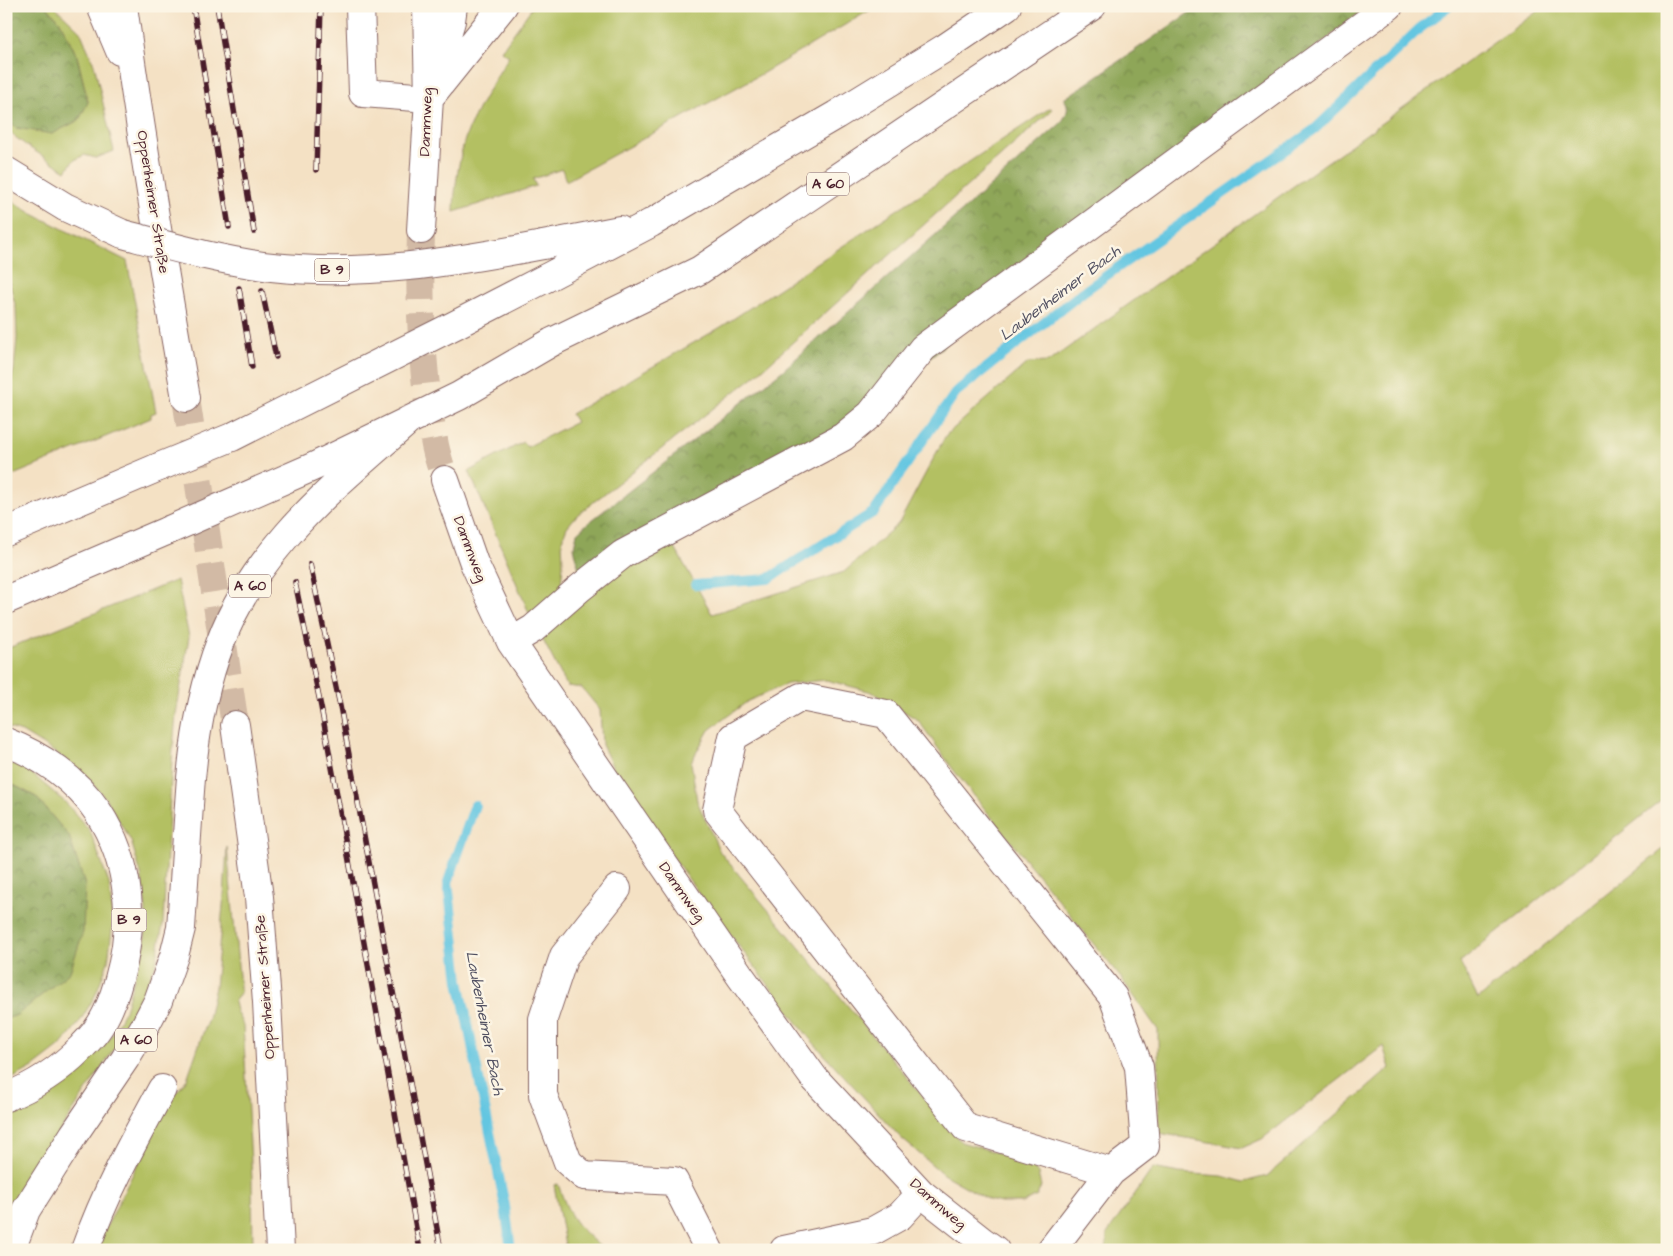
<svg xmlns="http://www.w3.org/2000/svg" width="1673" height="1256" font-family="'Architects Daughter',sans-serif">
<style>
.green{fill:#b3c062;stroke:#7e7046}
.forest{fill:url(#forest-crowns);stroke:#6c6242}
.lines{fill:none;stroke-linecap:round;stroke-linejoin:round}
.stream{stroke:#63c6e1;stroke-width:10}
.minor-tunnel{stroke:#d2baa5;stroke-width:28;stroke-dasharray:28 14;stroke-linecap:butt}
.major-tunnel{stroke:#d2baa5;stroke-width:28;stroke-dasharray:28 14;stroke-linecap:butt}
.minor-casing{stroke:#866361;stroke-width:30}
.major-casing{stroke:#866361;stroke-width:30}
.highway-casing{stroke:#866361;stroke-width:30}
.minor{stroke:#fff;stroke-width:28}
.major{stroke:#fff;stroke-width:28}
.highway{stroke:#fff;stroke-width:28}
.rail-casing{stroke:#4a1f2b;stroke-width:5.5}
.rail{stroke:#fcf5e5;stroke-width:4;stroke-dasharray:11;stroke-linecap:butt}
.highway-bridge-casing{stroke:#866361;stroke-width:30;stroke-linecap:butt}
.highway-bridge{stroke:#fff;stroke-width:28}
.labels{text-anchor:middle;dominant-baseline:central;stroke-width:5;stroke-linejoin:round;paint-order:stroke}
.shield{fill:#fcf5e5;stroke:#7f5f63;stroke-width:1}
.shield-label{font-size:14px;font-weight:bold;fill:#4a1f2b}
.street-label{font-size:15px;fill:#4a1f2b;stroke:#fcf5e5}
.water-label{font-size:16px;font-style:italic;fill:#525162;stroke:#fcf5e5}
</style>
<defs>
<pattern id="forest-crowns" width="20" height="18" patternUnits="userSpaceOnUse" patternTransform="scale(1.25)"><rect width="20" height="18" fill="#8ea658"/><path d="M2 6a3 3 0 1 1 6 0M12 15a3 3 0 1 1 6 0" fill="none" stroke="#768749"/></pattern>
</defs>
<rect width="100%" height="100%" fill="#fcf5e5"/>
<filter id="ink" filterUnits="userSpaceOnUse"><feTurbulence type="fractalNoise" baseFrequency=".02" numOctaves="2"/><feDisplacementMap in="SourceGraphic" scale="10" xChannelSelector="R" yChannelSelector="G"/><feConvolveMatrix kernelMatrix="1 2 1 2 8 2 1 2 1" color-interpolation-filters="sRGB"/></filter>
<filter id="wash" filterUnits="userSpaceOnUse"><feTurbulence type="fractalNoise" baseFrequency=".0096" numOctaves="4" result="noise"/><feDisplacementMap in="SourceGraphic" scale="20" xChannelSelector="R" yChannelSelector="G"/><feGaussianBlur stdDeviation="1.12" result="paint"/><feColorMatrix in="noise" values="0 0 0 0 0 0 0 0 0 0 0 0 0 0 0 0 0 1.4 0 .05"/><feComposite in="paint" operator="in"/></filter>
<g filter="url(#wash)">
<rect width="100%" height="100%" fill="#f4e1c4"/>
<path class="green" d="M46 6H54L80 31 94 64 114 151 96 158 84 155 73 161 66 171 27 146 6 130V119L16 128 88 102 77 56 59 20Z
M533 6H877L765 72 566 181 562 169 533 179 536 186 454 212C454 192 459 158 465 139 475 110 493 83 509 56L501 51Z
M1545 6H1667V796L1460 962 1478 999 1667 846V1250H1106L1107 1234 1153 1168 1179 1173 1222 1176 1244 1182 1267 1176 1390 1068 1383 1046 1262 1139 1242 1148 1159 1133 1158 1030 1121 978 955 772 918 720 872 692 826 680 787 684 748 701 709 730 691 762 697 801 720 852 961 1142 1022 1160 1033 1167 1038 1174 1041 1186 1037 1196 1023 1203H1001L989 1200 943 1174 901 1138 810 1039 706 903 624 790 602 745 600 710 582 688 567 686 542 638 595 585 671 541 712 614 844 572 899 523 946 435 1028 363 1048 362Z
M1050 108 1052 109 1051 111 756 375 577 515 567 527 562 540 563 564 560 596 533 613H529L469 471 523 442 527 447 576 422 571 414 721 327Z
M6 197 31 213 127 261 156 412 151 414V418L6 478V400L14 370 17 338 16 308 6 268Z
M177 580 189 637 176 714 172 760 163 924 156 963 133 1020 25 1184 6 1223V1116L44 1098 64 1084 86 1065 111 1036 125 1010 145 941 146 910 141 874 131 841 106 799 84 774 56 753 22 732 6 727V649Z
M6 760 30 772 65 802 90 831 109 883 113 921 108 962 95 996 79 1023 59 1047 33 1067 6 1082V1019L17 1015 36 797 6 781Z
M227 847 240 986V993L234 1002 236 1011 243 1025 252 1179 253 1250H95L168 1103 187 1079 208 1019 215 987 224 895Z
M558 1184C570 1219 576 1226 604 1250H566L554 1185Z"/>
<path class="forest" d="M6 6H46L59 20 77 56 88 102 79 120 52 134 16 128 6 119Z
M1199 6H1368L853 419 583 571 579 570 574 547 577 533 587 524 782 371 1060 124C1066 116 1071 108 1064 99Z
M6 781 36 797 69 836 85 885 83 932 70 972 17 1015 6 1019Z"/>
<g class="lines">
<path class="stream" d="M696 585 768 579 874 512 956 392 1083 292 1315 129 1419 29 1449 6
M475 805 448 882 459 981 505 1206 511 1250"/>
</g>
</g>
<g filter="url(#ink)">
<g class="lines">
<path class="minor-tunnel" d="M421 230C419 300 421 371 434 440 436 453 441 467 445 480"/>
<path class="major-tunnel" d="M186 398 235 725"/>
<g class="minor-casing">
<path id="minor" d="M360 6 363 93 429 98
M436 72 451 21 453 6
M429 98 503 6
M421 230 429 98 427 6
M445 480 474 563 511 642 741 977 814 1078 921 1193 982 1241 995 1250
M511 642 533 629 580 588 623 554 843 437 871 414 923 348 1389 6
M617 889 564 956 543 1019V1095L568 1162 584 1176 674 1181 709 1250
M85 1250C105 1193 133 1142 162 1089
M784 1250 873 1231 900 1216 921 1193
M1051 1250 1111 1172 1145 1146 1139 1067 1113 997 886 714 801 697 733 737 717 810 966 1128 1111 1172"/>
</g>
<g class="major-casing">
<path id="major" d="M101 6 120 51
M123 6C141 137 163 268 186 398
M235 725 259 897 267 1002 280 1250"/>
</g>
<g class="highway-casing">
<path id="highway" d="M6 171 65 207 123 234
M543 245 620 230
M546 278 651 223 836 115 945 48 1007 6
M552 342 700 270 1092 6
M6 532 159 467
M6 600 169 530
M6 742C42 756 77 780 98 812 131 863 135 922 119 979 114 998 108 1015 96 1031 92 1037 86 1042 81 1048 59 1070 35 1086 6 1097
M11 1250 26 1210 74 1134 125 1059 146 1024 158 1001 174 956 181 928 189 805"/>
</g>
<use href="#minor" class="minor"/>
<use href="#major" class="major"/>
<use href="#highway" class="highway"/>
<g class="rail-casing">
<path id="rail" d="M193 6 229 227
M217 6 254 232
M316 170 321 6
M239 288 252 367
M262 291 276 357
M310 564 340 706 441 1250
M295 582 321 707 420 1250"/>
</g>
<use href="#rail" class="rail"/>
<g class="highway-bridge-casing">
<path id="highway-bridge" d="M123 234C172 247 221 261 272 267 364 277 453 262 543 245
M159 467 232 437 455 325 546 278
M169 530 315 466 459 396 552 342
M189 805C192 750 201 693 221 641 235 603 260 566 287 535 323 493 368 457 409 420"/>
</g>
<use href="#highway-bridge" class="highway-bridge"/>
</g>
</g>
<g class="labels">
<g class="shield">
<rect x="807" y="172.5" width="42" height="23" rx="4"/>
<rect x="314.5" y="258.5" width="35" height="23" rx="4"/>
<rect x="229" y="574.5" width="42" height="23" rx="4"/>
<rect x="111.5" y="908.5" width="35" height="23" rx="4"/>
<rect x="115" y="1028.5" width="42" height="23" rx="4"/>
</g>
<g class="shield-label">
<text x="828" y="184">A 60</text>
<text x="332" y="270">B 9</text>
<text x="250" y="586">A 60</text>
<text x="129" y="920">B 9</text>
<text x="136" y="1040">A 60</text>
</g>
<g class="street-label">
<text transform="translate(426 122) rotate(-88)">Dammweg</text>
<text transform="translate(153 202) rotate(81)">Oppenheimer Straße</text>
<text transform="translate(470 549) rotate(69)">Dammweg</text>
<text transform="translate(682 892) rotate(55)">Dammweg</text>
<text transform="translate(265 987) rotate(-94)">Oppenheimer Straße</text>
<text transform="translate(938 1204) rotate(41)">Dammweg</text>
</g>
<g class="water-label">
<text transform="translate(1060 293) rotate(-37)">Laubenheimer Bach</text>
<text transform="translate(485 1023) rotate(79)">Laubenheimer Bach</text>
</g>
</g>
<rect width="1673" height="1256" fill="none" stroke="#fcf5e5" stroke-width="25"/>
</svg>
